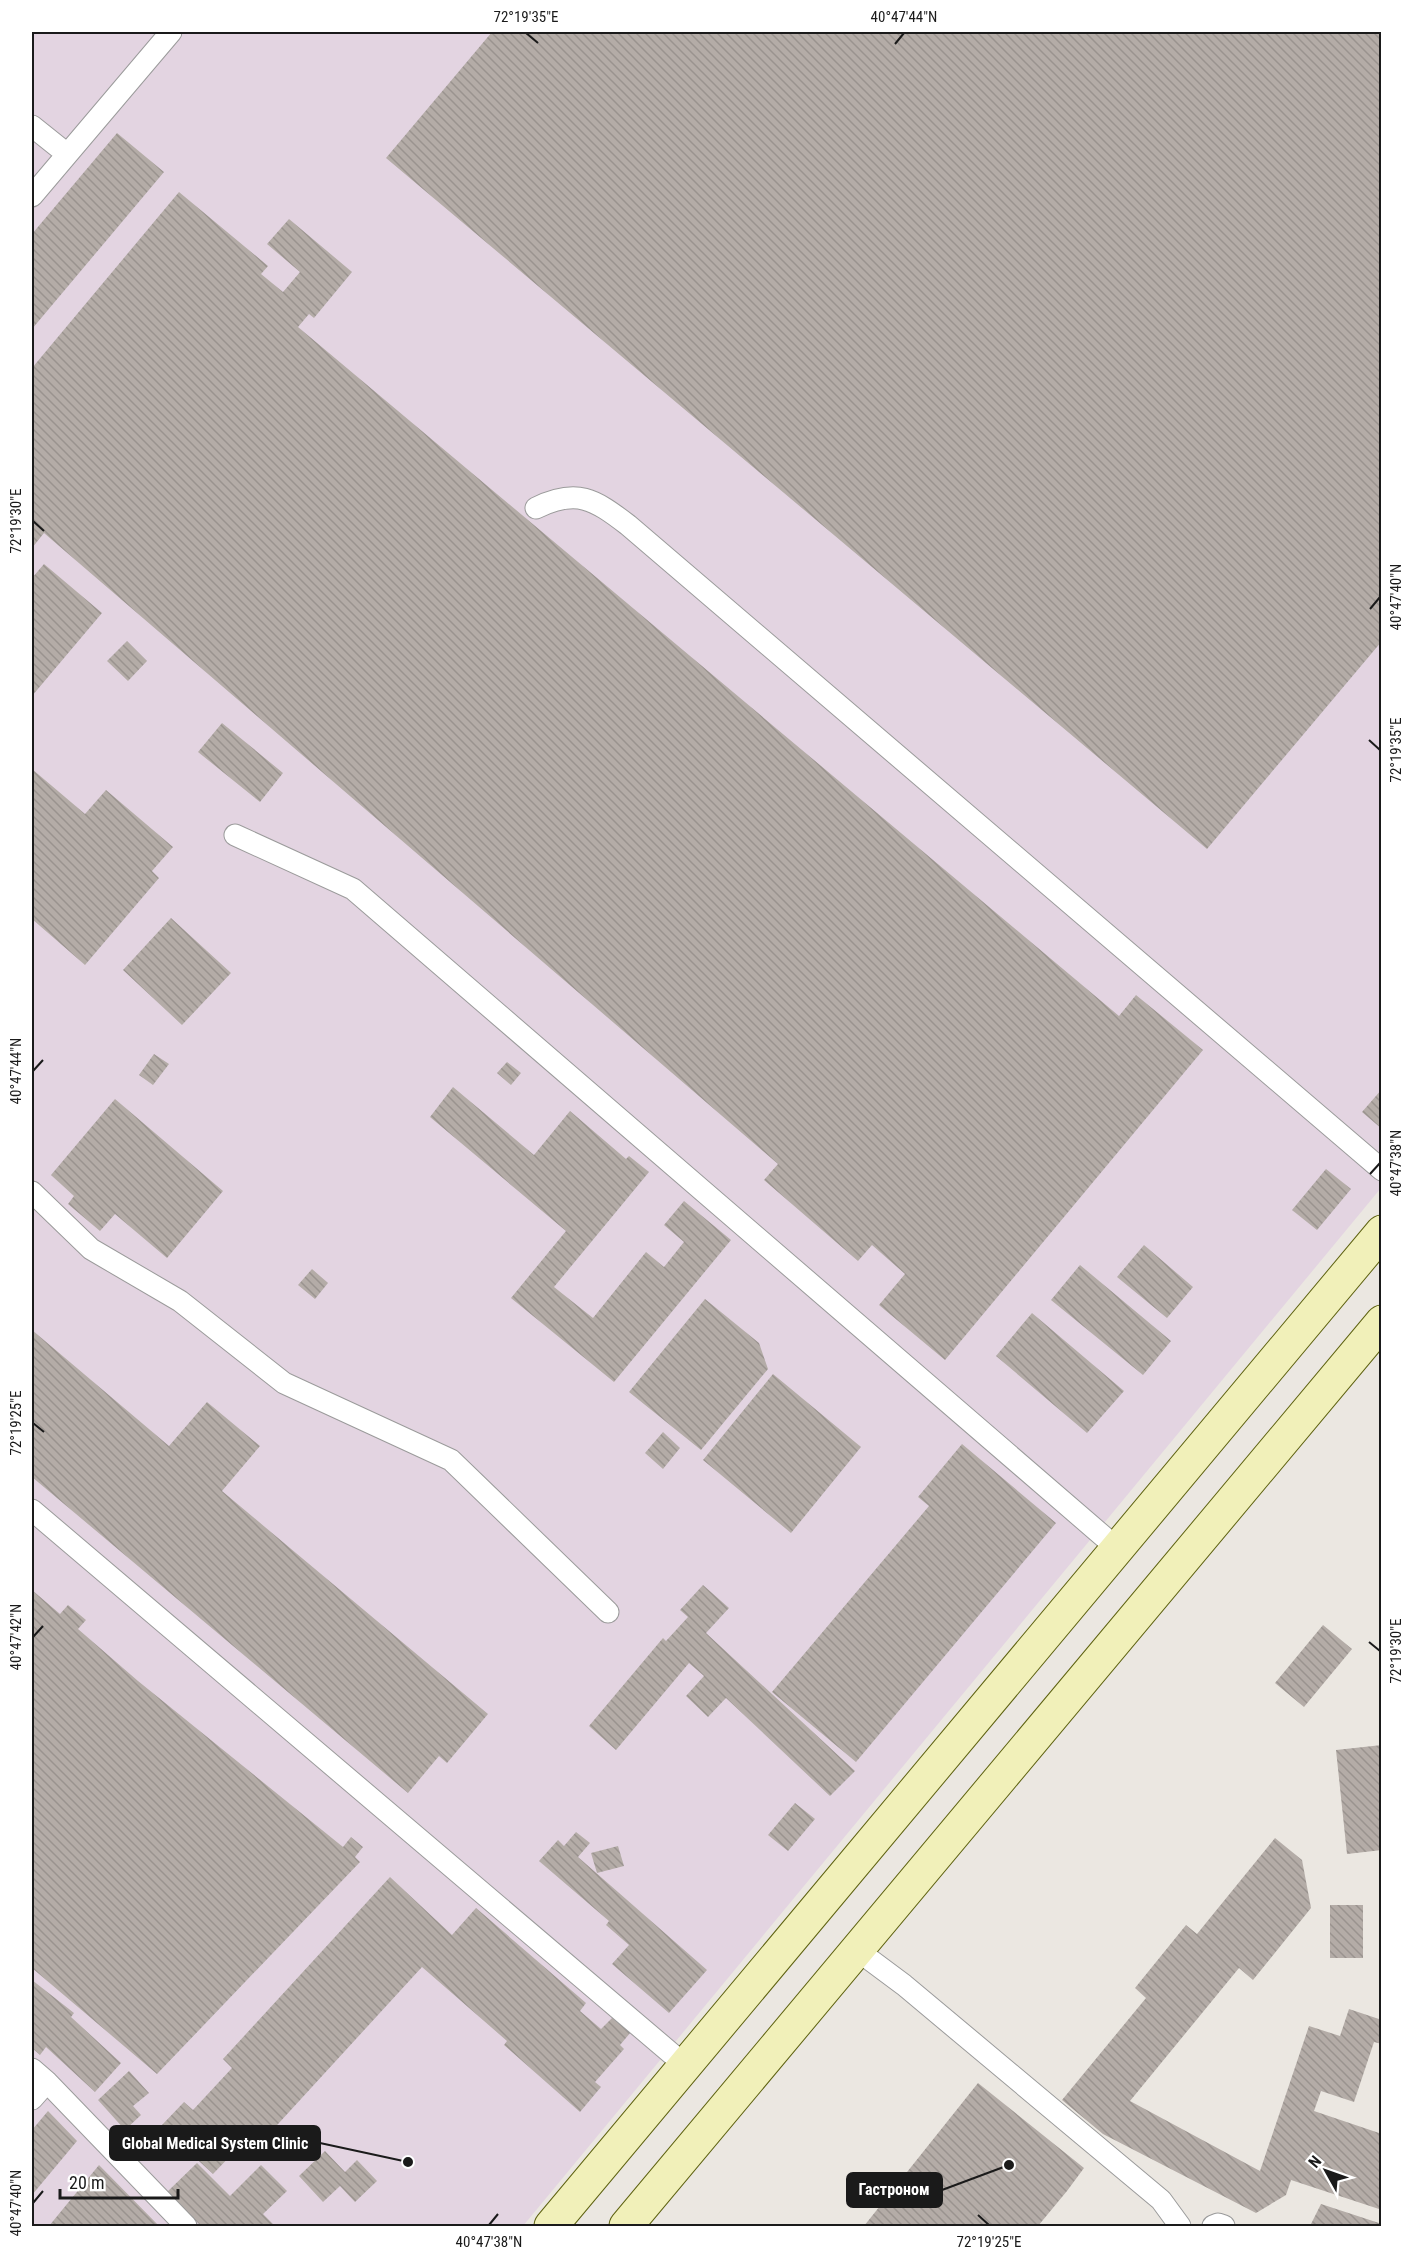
<svg xmlns="http://www.w3.org/2000/svg" width="1413" height="2258" font-family="'Roboto Condensed',sans-serif">
<style>
.industrial{fill:#e3d4e1}
.building{fill:url(#building-back-hatch)}
.lines{fill:none;stroke-linecap:round;stroke-linejoin:round}
.service-casing{stroke:#9b9b9b;stroke-width:23}
.secondary-casing{stroke:#5e6211;stroke-width:35}
.service{stroke:#fff;stroke-width:21}
.secondary{stroke:#f1f0b9;stroke-width:33}
.ticks{fill:none;stroke:#1a1a1a;stroke-width:2}
.leader{fill:none;stroke:#1a1a1a;stroke-width:2}
.callout-dot{fill:#1a1a1a;stroke:#fff;stroke-width:2}
.callout{fill:#1a1a1a;stroke:#1a1a1a;stroke-width:2}
.callout-label{font-size:16px;text-anchor:middle;font-weight:bold;fill:#fff}
.neatline{fill:none;stroke:#1a1a1a;stroke-width:2}
.ticks-label{font-size:15px;text-anchor:middle;fill:#1a1a1a}
</style>
<defs>
<pattern id="building-back-hatch" width="6" height="6" patternUnits="userSpaceOnUse" patternTransform="scale(1.5)"><rect width="6" height="6" fill="#b4aca7"/><path d="M-1 5l2 2M0 0l6 6M5-1l2 2" fill="none" stroke="#9a938f"/></pattern>
</defs>
<rect width="100%" height="100%" fill="#ebe7e1"/>
<path class="industrial" d="M32 32H1381V1188L523 2226H32Z"/>
<path class="building" d="M492 32H1382V641L1207 849 386 158Z
M117 133 164 172 32 329V234Z
M179 192 268 266 261 274 283 292 300 272 267 244 289 219 352 272 314 318 309 314 298 327 1119 1016 1136 995 1203 1050 945 1360 879 1305 905 1274 872 1245 858 1261 764 1180 778 1164 44 533 32 548V368Z
M44 564 102 613 32 696V578Z
M127 641 147 661 128 681 107 661Z
M222 723 283 773 260 802 198 752Z
M32 769 85 814 106 790 173 847 152 871 159 878 85 965 32 919Z
M171 918 231 973 182 1025 123 970Z
M154 1054 169 1064 153 1085 139 1075Z
M507 1062 521 1073 511 1085 497 1073Z
M453 1087 534 1155 570 1111 626 1159 629 1156 649 1172 554 1287 593 1318 646 1252 664 1267 684 1242 664 1225 684 1201 731 1240 614 1382 511 1298 566 1231 430 1117Z
M1382 1089V1129L1362 1112Z
M115 1099 223 1191 167 1258 115 1214 100 1231 68 1204 74 1196 51 1175Z
M1326 1169 1351 1189 1317 1230 1292 1210Z
M1144 1245 1193 1287 1167 1318 1117 1277Z
M1080 1265 1171 1341 1143 1375 1051 1300Z
M312 1269 328 1283 315 1299 298 1285Z
M705 1299 759 1343 768 1369 701 1450 629 1392Z
M1032 1313 1124 1391 1087 1433 996 1356Z
M32 1330 169 1446 207 1402 260 1446 222 1491 488 1714 447 1763 439 1756 408 1793 32 1477Z
M773 1374 861 1447 791 1533 703 1460Z
M663 1432 680 1448 663 1469 645 1453Z
M962 1444 1056 1523 856 1762 772 1692 929 1506 918 1497Z
M703 1585 729 1608 706 1633 855 1771 830 1796 726 1698 708 1717 686 1696 704 1676 689 1663 616 1750 589 1726 663 1638 666 1641 688 1617 680 1610Z
M32 1590 60 1614 68 1605 86 1620 78 1629 138 1681 343 1847 351 1837 363 1847 355 1857 360 1862 157 2074 32 1968Z
M1323 1625 1352 1649 1304 1707 1275 1683Z
M1382 1745V1850L1347 1854 1336 1750Z
M795 1803 815 1819 788 1851 768 1835Z
M576 1832 590 1843 578 1857 707 1970 669 2013 612 1964 629 1945 606 1925 609 1921 539 1861 558 1840 564 1846Z
M1275 1838 1302 1860 1311 1908 1253 1980 1239 1968 1130 2101 1260 2171 1309 2026 1340 2036 1349 2009 1382 2020V2044L1374 2042 1354 2102 1321 2091 1314 2111 1382 2134V2210L1291 2180 1286 2195 1256 2213 1103 2134 1062 2100 1146 1998 1135 1988 1186 1925 1197 1934Z
M618 1846 624 1866 597 1873 591 1853Z
M390 1877 452 1935 476 1908 586 2003 580 2011 601 2029 613 2017 631 2032 620 2045 624 2049 595 2082 601 2087 580 2112 504 2045 507 2041 422 1967 245 2160 235 2151 213 2174 161 2126 184 2102 193 2110 232 2068 223 2059Z
M1330 1905H1363V1958H1330Z
M32 1980 74 2013 71 2017 121 2063 95 2092 46 2047 40 2055 32 2048Z
M129 2071 149 2093 133 2106 141 2115 125 2130 98 2100Z
M978 2083 1084 2168 1067 2191 1038 2226H864Z
M48 2111 77 2141 32 2195V2130Z
M325 2151 345 2172 357 2160 377 2181 355 2202 340 2186 323 2202 299 2176Z
M197 2163 230 2196 261 2165 287 2191 263 2214 275 2226H201L167 2192Z
M99 2165 159 2226H49Z
M1321 2204 1382 2224V2226H1310Z"/>
<g class="lines">
<g class="service-casing">
<path id="service" d="M32 126 67 154
M32 196 171 32
M536 508C577 488 594 499 628 525L1382 1170
M235 835 353 889 1118 1549
M32 1192 91 1249 180 1301 284 1383 451 1460 608 1612
M32 1510 686 2066
M857 1950 904 1985 1161 2200 1180 2226
M32 2069 47 2082 186 2226
M32 2099 47 2082
M1213 2226 1218 2224 1224 2226"/>
</g>
<g class="secondary-casing">
<path id="secondary" d="M551 2226 1382 1232
M626 2226 1382 1322"/>
</g>
<use href="#service" class="service"/>
<use href="#secondary" class="secondary"/>
</g>
<path class="ticks" d="M526 33 538 43M895 44 904 33M33 521 44 531M1370 609 1380 597M1369 740 1380 750M33 1071 43 1060M1370 1174 1380 1163M33 1423 44 1432M33 1637 43 1626M1369 1642 1380 1651M33 2203 43 2191M978 2215 989 2225M489 2225 498 2214"/>
<path class="leader" d="M408 2162L320 2143M1009 2165L942 2190"/>
<g class="callout-dot">
<circle cx="408" cy="2162" r="6"/>
<circle cx="1009" cy="2165" r="6"/>
</g>
<g class="callout">
<rect x="110" y="2126" width="210" height="34" rx="6"/>
<rect x="847" y="2173" width="95" height="34" rx="6"/>
</g>
<g class="callout-label">
<text x="215" y="2149">Global Medical System Clinic</text>
<text x="894" y="2195">Гастроном</text>
</g>
<rect width="1413" height="2258" fill="none" stroke="#ffffff" stroke-width="66"/>
<g transform="translate(1326 2171) rotate(310)" stroke="#ffffff" stroke-width="4.5" paint-order="stroke">
<path d="M0-4.5L10 22L0 15L-10 22Z" fill="#1a1a1a"/>
<text y="-9" font-size="16" font-weight="bold" text-anchor="middle" fill="#1a1a1a">N</text>
</g>
<path d="M60 2189v9h118v-9" fill="none" stroke="#1a1a1a" stroke-width="3"/>
<text x="69" y="2189" font-size="18" fill="#1a1a1a" stroke="#ffffff" stroke-width="4.5" paint-order="stroke">20 m</text>
<rect x="33" y="33" width="1347" height="2192" class="neatline"/>
<g class="ticks-label">
<text x="526" y="22">72°19'35"E</text>
<text x="904" y="22">40°47'44"N</text>
<text transform="translate(16 521) rotate(-90)" y="5">72°19'30"E</text>
<text transform="translate(1396 597) rotate(-90)" y="5">40°47'40"N</text>
<text transform="translate(1396 750) rotate(-90)" y="5">72°19'35"E</text>
<text transform="translate(16 1071) rotate(-90)" y="5">40°47'44"N</text>
<text transform="translate(1396 1163) rotate(-90)" y="5">40°47'38"N</text>
<text transform="translate(16 1423) rotate(-90)" y="5">72°19'25"E</text>
<text transform="translate(16 1637) rotate(-90)" y="5">40°47'42"N</text>
<text transform="translate(1396 1651) rotate(-90)" y="5">72°19'30"E</text>
<text transform="translate(16 2203) rotate(-90)" y="5">40°47'40"N</text>
<text x="489" y="2247">40°47'38"N</text>
<text x="989" y="2247">72°19'25"E</text>
</g>
</svg>
